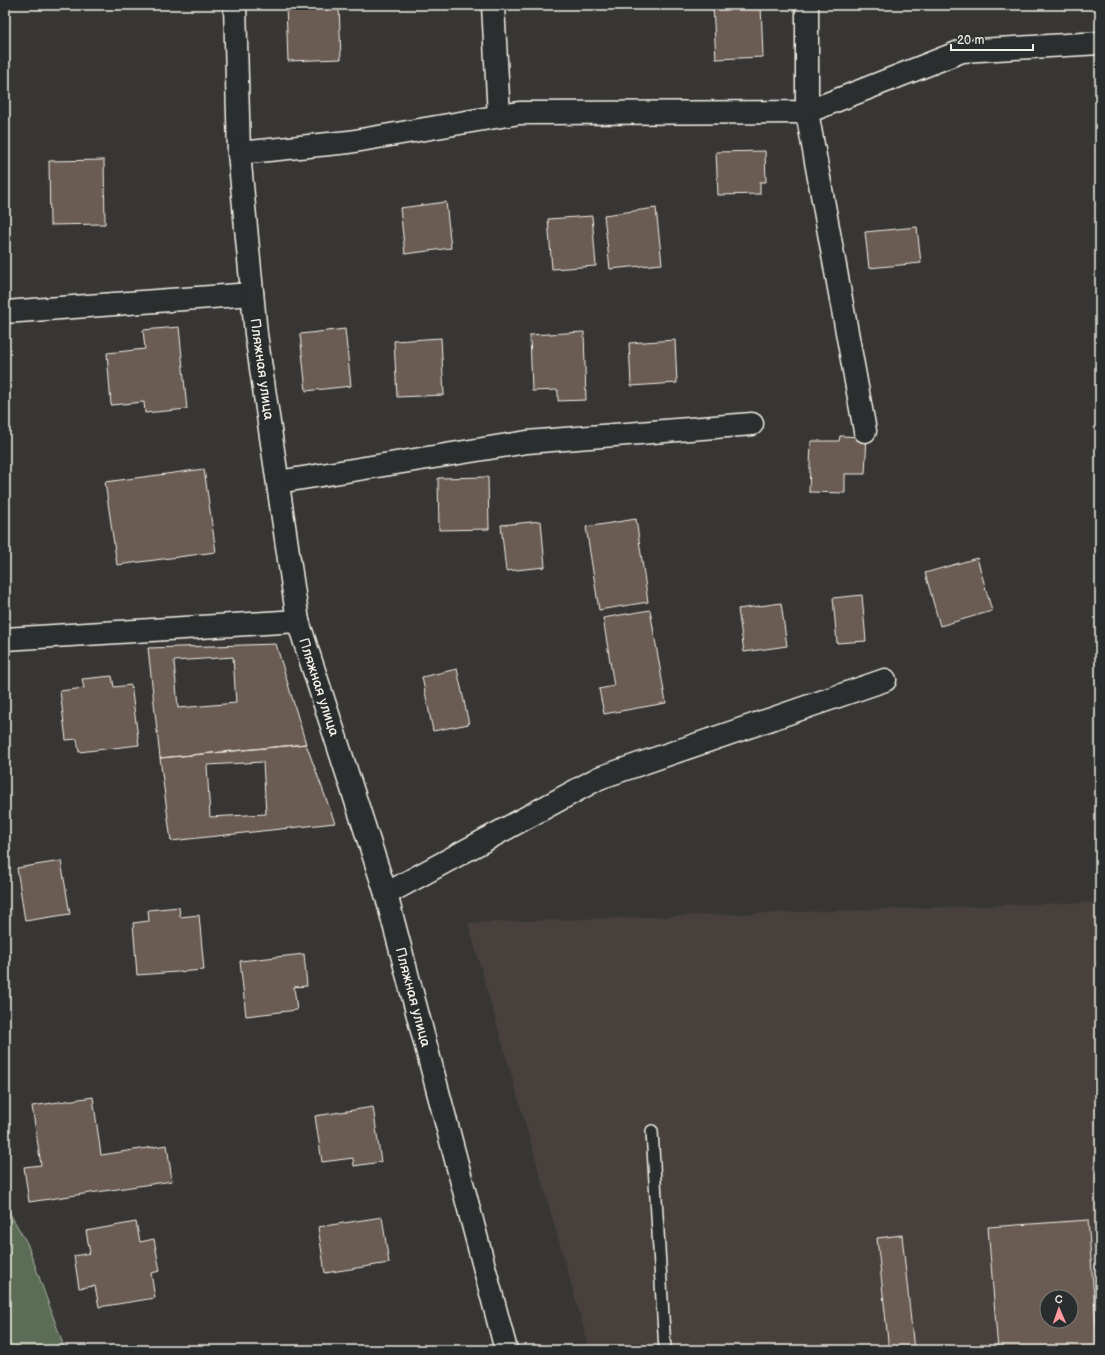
<svg xmlns="http://www.w3.org/2000/svg" width="1105" height="1355" font-family="'Balsamiq Sans',sans-serif">
<style>
.built{fill:#47413e;fill-rule:evenodd}
.green{fill:#5b6d57;stroke:#a8afa0}
.building{fill:#6b5c53;stroke:#f4f1e8;fill-rule:evenodd}
.lines{fill:none;stroke-linecap:round;stroke-linejoin:round}
.lane-casing{stroke:#f4f1e8;stroke-width:14}
.street-casing{stroke:#f4f1e8;stroke-width:25}
.secondary-casing{stroke:#f4f1e8;stroke-width:25}
.lane{stroke:#2a2d2e;stroke-width:11}
.street{stroke:#2a2d2e;stroke-width:22}
.secondary{stroke:#2a2d2e;stroke-width:22}
.labels{text-anchor:middle;dominant-baseline:central;stroke-width:4;stroke-linejoin:round;paint-order:stroke}
.street-label{font-size:14px;fill:#f4f1e8;stroke:#2a2d2e}
</style>
<rect width="100%" height="100%" fill="#373635"/>
<filter id="ink" filterUnits="userSpaceOnUse"><feTurbulence type="fractalNoise" baseFrequency=".025" numOctaves="2"/><feDisplacementMap in="SourceGraphic" scale="8" xChannelSelector="R" yChannelSelector="G"/><feConvolveMatrix kernelMatrix="1 2 1 2 8 2 1 2 1" color-interpolation-filters="sRGB"/></filter>
<g filter="url(#ink)">
<path class="built" d="M1100 902V1350H590L468 923ZM1047 1297H1071V1321H1047Z"/>
<path class="green" d="M5 1205 27 1243 65 1350H5Z"/>
<path class="building" d="M286 5H339L341 59 288 61Z
M761 5 763 57 716 59 713 7Z
M765 151 766 182H760V194L718 195 716 152Z
M104 160 105 224 50 225 49 161Z
M446 202 451 248 405 254 400 208Z
M656 208 662 264 610 269 604 215Z
M592 216 596 266 552 269 548 219Z
M917 227 921 263 869 268 865 232Z
M179 327 187 409 145 413 144 402 111 405 107 353 145 349 143 330Z
M345 329 351 386 306 391 300 334Z
M584 332 586 400 558 401V390L532 391 530 335Z
M441 338 444 395 397 397 394 341Z
M675 340 677 383 631 386 629 343Z
M840 436 867 437 865 474H845V493L809 492 811 441H839Z
M204 469 216 552 117 565 105 482Z
M488 477 489 529 439 530 438 478Z
M636 519 648 602 599 610 586 527Z
M541 521 545 567 506 571 501 525Z
M977 558 992 611 940 626 925 573Z
M862 595 866 641 837 643 833 598Z
M781 603 787 646 744 652 738 609Z
M650 610 666 703 604 714 599 689 614 686 603 618Z
M276 644 306 744 160 758 148 648Z
M233 657 236 703 178 708 174 661Z
M457 669 469 724 433 731 422 677Z
M112 676 114 687 131 685 139 745 79 752 77 739 66 740 60 691 84 688 82 679Z
M306 744 335 823 171 841 160 758Z
M263 762 266 814 210 817 207 765Z
M61 861 70 914 25 921 17 868Z
M179 907 180 917 199 915 204 970 137 975 133 923 149 921 148 910Z
M304 954 307 986 294 987 297 1010 246 1016 240 961Z
M93 1097 101 1155 167 1145 172 1181 29 1202 24 1167 41 1165 32 1106Z
M373 1107 381 1162 354 1166 353 1158 322 1162 315 1116Z
M382 1217 389 1263 325 1273 318 1227Z
M1088 1220 1098 1350H998L988 1227ZM1047 1297H1071V1321H1047Z
M136 1222 140 1242 154 1239 160 1271 151 1273 155 1298 99 1307 95 1286 79 1288 74 1256 90 1253 86 1231Z
M902 1235 914 1350H889L877 1238Z"/>
<g class="lines">
<g class="lane-casing">
<path id="lane" d="M652 1131 665 1350"/>
</g>
<g class="street-casing">
<path id="street" d="M235 5 239 153
M493 5 499 116
M5 312 252 294
M865 431 807 112 962 51 1100 43
M278 482 527 442 752 424
M5 639 298 621
M386 894 599 778 885 680"/>
</g>
<g class="secondary-casing">
<path id="secondary" d="M506 1350 386 894 298 621 256 334 239 153 349 142 519 113 807 112V5"/>
</g>
<use href="#lane" class="lane"/>
<use href="#street" class="street"/>
<use href="#secondary" class="secondary"/>
</g>
</g>
<g class="labels">
<g class="street-label">
<text transform="translate(262 369) rotate(82)">Пляжная улица</text>
<text transform="translate(319 687) rotate(72)">Пляжная улица</text>
<text transform="translate(413 997) rotate(75)">Пляжная улица</text>
</g>
</g>
<rect width="1105" height="1355" fill="none" stroke="#2a2d2e" stroke-width="20"/>
<rect x="10" y="10" width="1085" height="1335" fill="none" stroke="#f4f1e8" stroke-width="1.5" filter="url(#ink)"/>
<g transform="translate(1059 1309) rotate(358)"><circle r="19" fill="#2a2d2e" stroke="#7b7b78"/>
<path d="M0-3L7 15L0 10L-7 15Z" fill="#ff9aa2"/>
<text y="-6" font-size="11" font-weight="bold" text-anchor="middle" fill="#f4f1e8">С</text>
</g>
<path d="M951 44v6h82v-6" fill="none" stroke="#f4f1e8" stroke-width="2"/>
<text x="957" y="44" font-size="12" fill="#f4f1e8" stroke="#2a2d2e" stroke-width="3" paint-order="stroke">20 m</text>
</svg>
